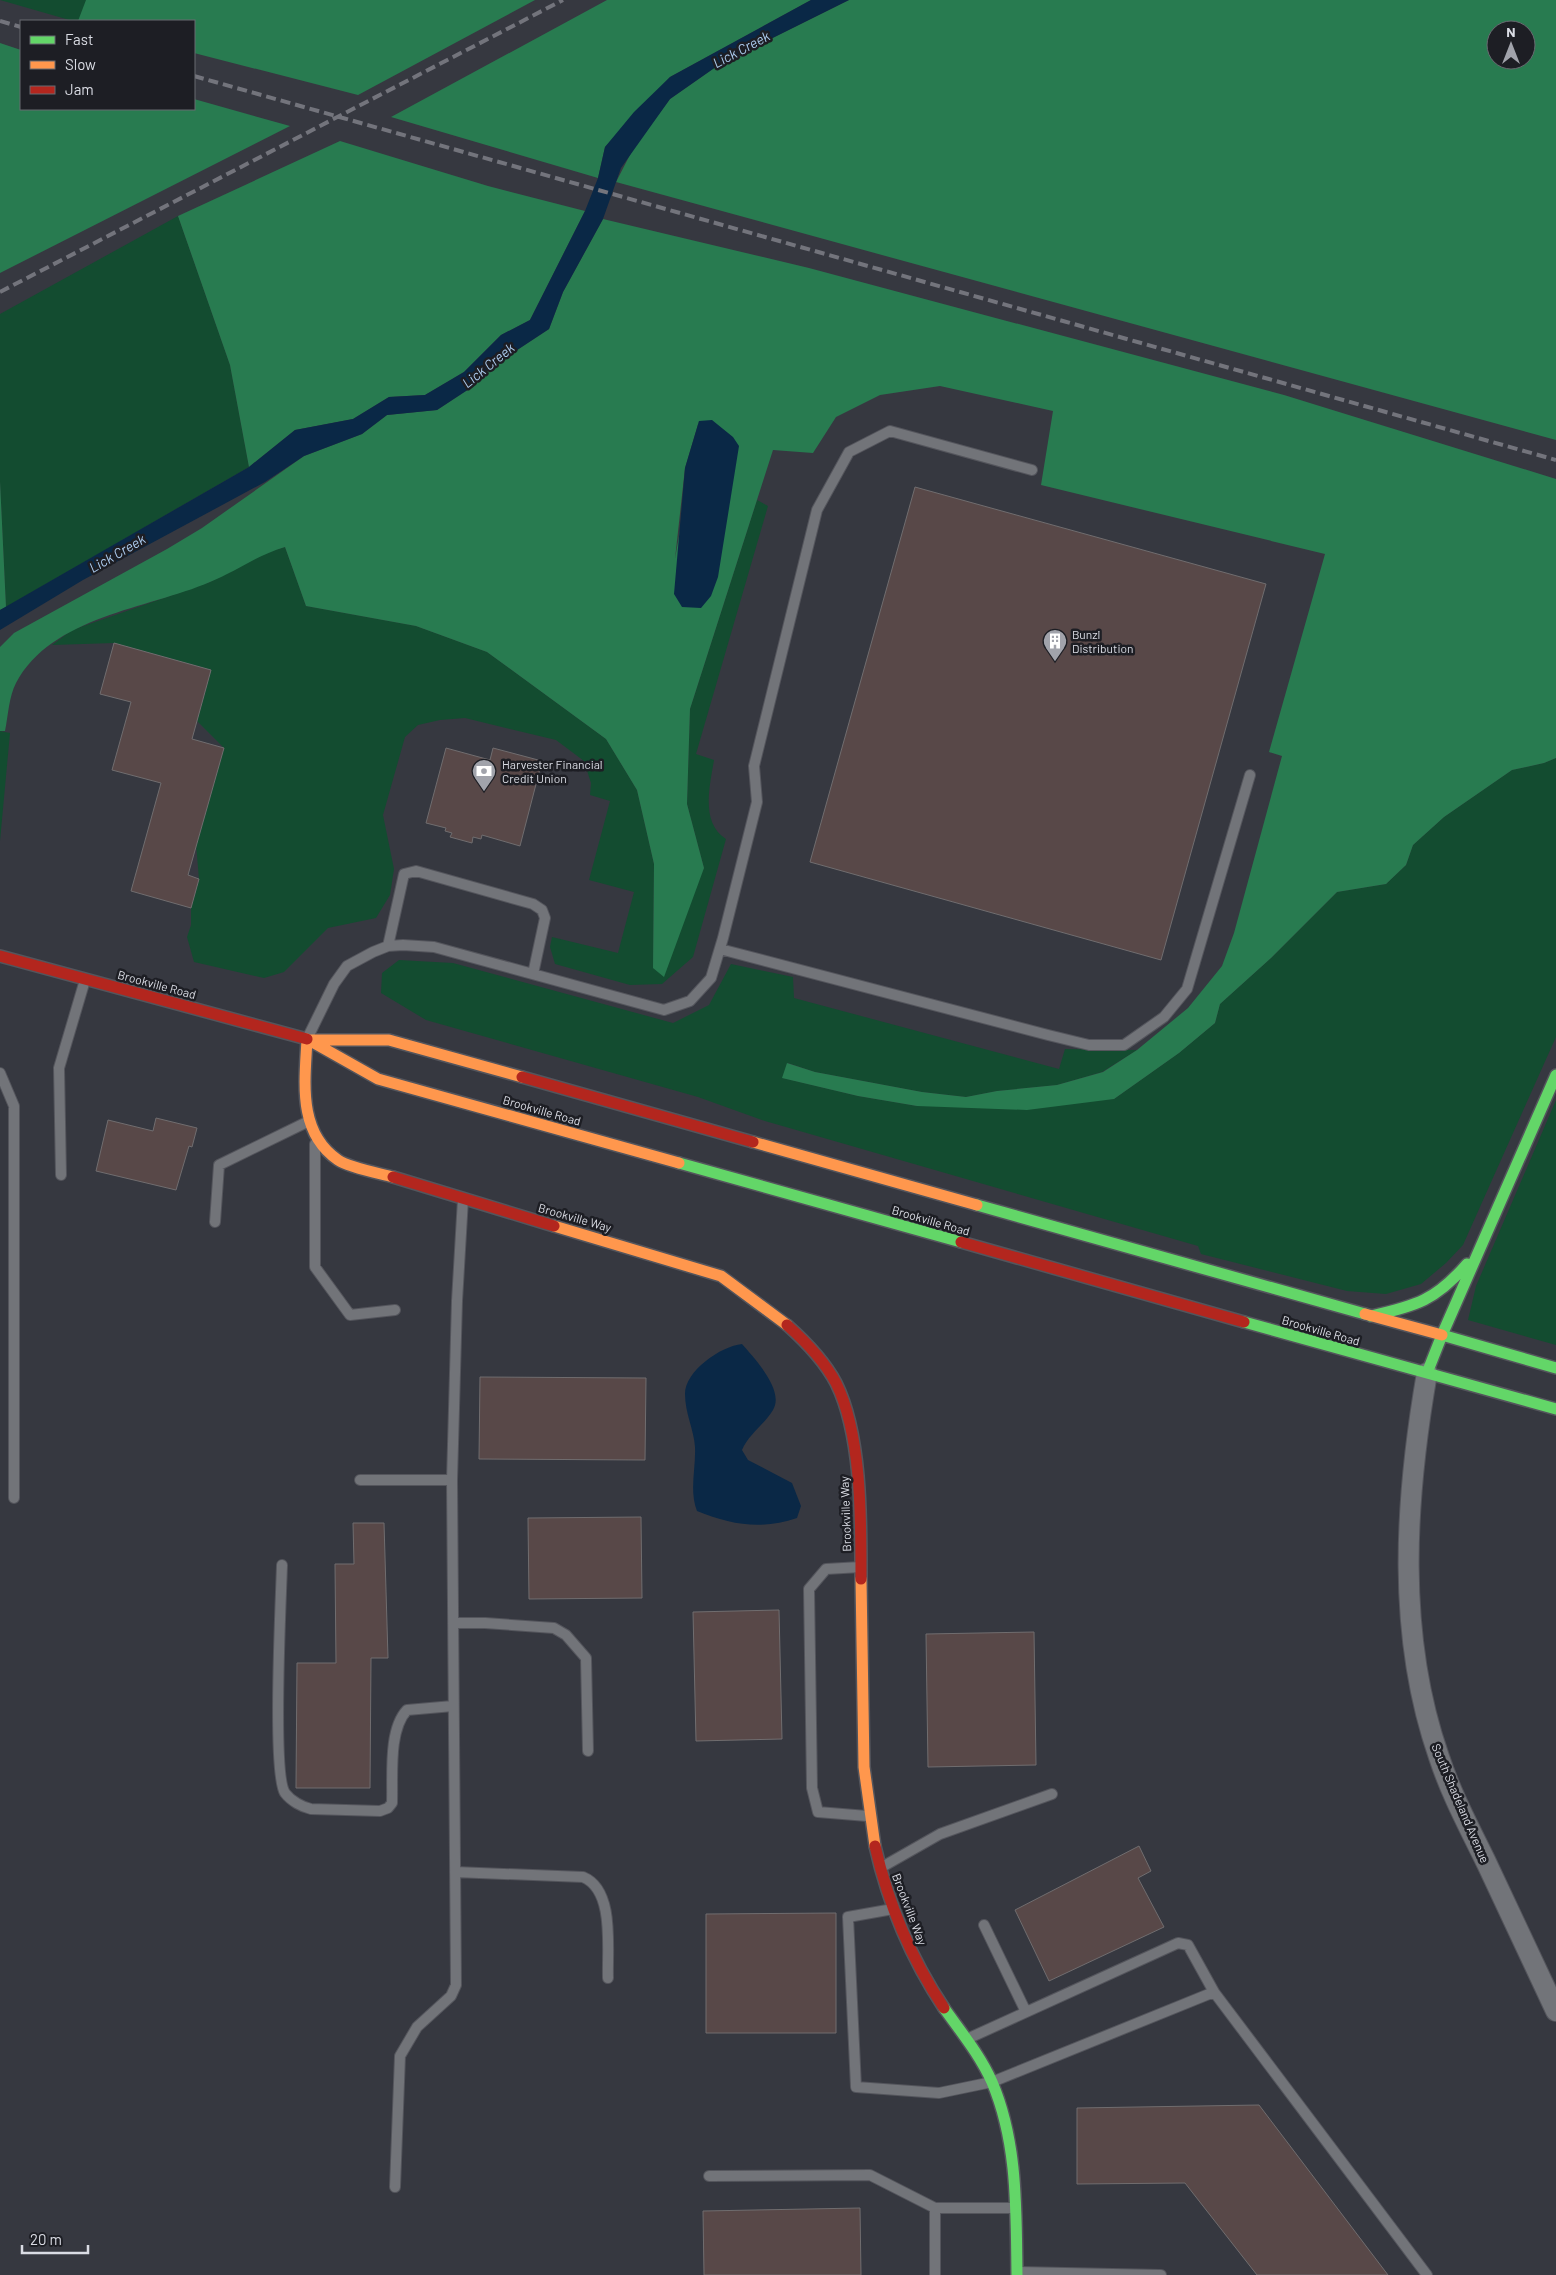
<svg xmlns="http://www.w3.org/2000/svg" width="1556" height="2275" font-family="Barlow,sans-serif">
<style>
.green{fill:#134c30}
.forest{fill:#287b50;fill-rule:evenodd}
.water{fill:#0a2846}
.building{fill:#584848;stroke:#706d6f}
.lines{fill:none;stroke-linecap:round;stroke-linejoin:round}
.lane-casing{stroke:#54555c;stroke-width:12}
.street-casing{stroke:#54555c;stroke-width:22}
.fast-casing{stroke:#54555c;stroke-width:14}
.slow-casing{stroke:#54555c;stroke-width:14}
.jam-casing{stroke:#54555c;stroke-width:14}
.lane{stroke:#727479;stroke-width:10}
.street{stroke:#727479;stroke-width:20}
.fast{stroke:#63d668;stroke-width:11}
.slow{stroke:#ff974d;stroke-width:11}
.jam{stroke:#b3261e;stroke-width:11}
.rail{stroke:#73747c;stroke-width:4;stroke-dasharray:10 5;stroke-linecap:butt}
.labels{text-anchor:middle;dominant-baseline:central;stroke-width:5;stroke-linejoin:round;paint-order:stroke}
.poi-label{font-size:12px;fill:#dadce4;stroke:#1d1e24;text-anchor:start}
.street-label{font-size:12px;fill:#dadce4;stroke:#1d1e24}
.water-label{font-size:14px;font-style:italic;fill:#adccef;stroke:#1d1e24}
</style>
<rect width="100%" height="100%" fill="#363840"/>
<path class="green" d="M0 0H90L83 21H73Z
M178 216 230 365 249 467 6 607 0 481V314Z
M757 500 768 506 696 754 714 760C710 785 700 823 726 839L693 957 662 984 630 985 555 964 550 947 552 937 618 953 634 892 589 880 610 801 590 795 591 783 584 761 556 740 465 718 440 720 418 725 405 737 383 815 394 869 390 895 376 918 328 928 284 972 264 978 194 962 187 937 191 925V908L199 879 196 844 224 748 197 721 211 670 114 643 52 645 72 630 210 582 261 554 285 547 306 606 416 626 487 652 606 739 637 790 654 864 653 968 704 868 687 804 690 709Z
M0 731 10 733 0 841Z
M1556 758V1037L1463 1245 1446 1263 1421 1284 1386 1294 1347 1291 1201 1254 1198 1246 765 1121 698 1097 426 1020 381 993 382 973 399 960 453 963 673 1023 709 1005 731 964 793 977 794 998 1059 1069 1065 1049 1137 1050 1102 1072 1057 1085 997 1091 966 1097 922 1092 815 1072 788 1063 783 1078 858 1096 917 1106 1114 1099 1179 1053 1215 1023 1220 1004 1271 958 1337 892 1386 884 1406 865 1413 845 1444 817 1512 770 1544 763Z
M1556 1100V1345L1468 1320 1476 1286Z"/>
<path class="forest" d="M86 0H535L358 95 194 53V21H78Z
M607 0H811L670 77 605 147 598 178 391 117Z
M849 0H1556V440L616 182 633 149 670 99 720 64ZM1496 30H1526V60H1496Z
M0 43 21 50V109H194V99L290 126 0 273Z
M340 141 488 186 585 211 530 320 501 335 464 372 425 395 389 397 353 419 295 430 249 467 230 365 178 216Z
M603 219 809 268 1284 395 1556 479V758L1544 763 1512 770 1444 817 1413 845 1406 865 1386 884 1337 892 1271 958 1220 1004 1215 1023 1179 1053 1114 1099 1027 1110 917 1106 858 1096 782 1078 787 1063 815 1072 922 1092 966 1097 997 1091 1057 1085 1103 1072 1137 1050 1188 1008 1222 966 1234 933 1282 756 1269 752 1325 554 1041 485 1053 411 940 386 880 395 836 417 813 453 773 450 690 709 687 804 704 868 664 977 653 968 654 864 637 790 606 739 487 652 416 626 306 606 285 547C255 556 237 571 210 582 147 609 52 616 16 683 9 696 8 716 5 731H0V647L14 633 167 549 202 528 304 456 362 434 387 415 437 410 472 387 490 368 549 329 563 292ZM699 421 675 559 685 468Z
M0 481 6 607 0 610Z"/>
<path class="water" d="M811 0H849L720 64 670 99 621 168 603 219 563 292 549 329 490 368 472 387 437 410 387 415 362 434 304 456 265 482 83 580 0 630V610L249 467 295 430 353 419 389 397 425 395 464 372 501 335 530 320 585 211 598 178 605 147 634 112 670 77Z
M712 420 733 437 739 446 718 577 711 596 701 608 682 607 674 594 685 468 699 421Z
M742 1344C754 1358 785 1390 773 1410 764 1425 749 1434 742 1450L748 1460 792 1483 801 1506 797 1518C762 1530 731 1525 697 1511 689 1490 696 1469 695 1447 694 1430 685 1413 685 1394 685 1371 721 1346 742 1344Z"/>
<path class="building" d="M915 487 1266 584 1161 960 810 862Z
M114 643 211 670 192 739 224 748 188 875 199 879 191 908 131 891 161 783 112 770 131 702 100 694Z
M446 748 490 760 493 748 542 761 520 846 482 835 481 839 473 837 472 843 450 837 452 833 445 831 446 828 426 823Z
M156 1118 197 1128 192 1147 189 1146 176 1190 96 1171 108 1120 153 1131Z
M480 1377 646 1378 645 1460 479 1459Z
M641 1517 642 1598 529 1599 528 1518Z
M353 1523H384L388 1658H371L370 1788H296L297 1663H336L335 1564H354Z
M779 1610 782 1739 696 1741 693 1612Z
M1034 1632 1036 1765 928 1767 926 1634Z
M1139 1846 1151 1871 1138 1878 1164 1927 1049 1981 1015 1910Z
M836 1913V2033H706V1914Z
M1259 2105 1388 2275H1257L1185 2183 1077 2184V2108Z
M860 2208 861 2275H704L703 2211Z"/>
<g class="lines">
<g class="lane-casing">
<path id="lane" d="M388 946 404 874 416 871 533 904 542 910 545 918 533 974
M720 949 1048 1035 1089 1045H1124L1164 1017 1187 989 1250 775
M307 1039 334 984 347 966 373 952 388 946 403 945 434 947 664 1010 690 1001 711 978 723 938 757 802 754 766 817 510 849 452 890 431 1032 470
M0 1073 14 1106V1498
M315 1144V1267L350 1315 395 1310
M61 1175 59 1068 85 980
M215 1222 219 1165 307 1122
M360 1480H452L457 1301 463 1199
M282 1565C281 1599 272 1774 285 1793 291 1801 302 1807 311 1809L380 1811 388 1808 392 1803C393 1776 388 1730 407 1710L453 1706
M861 1567 826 1569 809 1589 812 1788 818 1812 867 1816
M453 1623H485L554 1628 566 1635 586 1658 588 1751
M882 1867 940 1834 1052 1794
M455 1872 583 1877C615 1890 607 1948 608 1978
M893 1909 848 1917 856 2087 939 2093 992 2082 1214 1992 1427 2275
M984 1925 1026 2012
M967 2039 1178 1943 1188 1945 1214 1992
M709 2176 870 2175 935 2208
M395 2187 400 2056 417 2027 451 1996 456 1985 452 1480
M1018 2272 1161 2275
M935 2275V2208H1014"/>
</g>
<g class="street-casing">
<path id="street" d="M1427 1373C1405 1500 1396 1634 1439 1757 1451 1794 1470 1829 1487 1864 1510 1913 1533 1962 1556 2011"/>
</g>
<g class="fast-casing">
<path id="fast" d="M679 1163 961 1242
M977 1205 1365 1314
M1371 1316C1416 1306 1436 1300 1467 1264
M1244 1322 1427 1373
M1442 1335 1556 1075
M1556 1368 1442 1335 1427 1373 1556 1409
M944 2008C961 2032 980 2055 992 2082 1018 2143 1016 2210 1017 2275"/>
</g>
<g class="slow-casing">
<path id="slow" d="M307 1039 378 1079 679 1163
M307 1039C305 1081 297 1132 338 1160 350 1168 378 1173 393 1177
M311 1040H389L522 1077
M753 1142 977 1205
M554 1226 721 1276 787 1325
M1365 1314 1442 1335
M861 1579 864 1767 875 1846"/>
</g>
<g class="jam-casing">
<path id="jam" d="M0 956 307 1039
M522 1077 753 1142
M393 1177 554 1226
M961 1242 1244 1322
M787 1325C805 1341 825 1362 836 1383 862 1435 861 1521 861 1579
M875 1846C888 1903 912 1960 944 2008"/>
</g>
<use href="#lane" class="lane"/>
<use href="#street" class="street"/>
<use href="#fast" class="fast"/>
<use href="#slow" class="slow"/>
<use href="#jam" class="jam"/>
<path class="rail" d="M0 21 21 27
M194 76 1556 460
M0 292 563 0"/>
</g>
<defs>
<g id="building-pin" transform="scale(1.25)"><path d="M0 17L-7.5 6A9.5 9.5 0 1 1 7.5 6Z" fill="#a1a3ab" stroke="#1d1e24"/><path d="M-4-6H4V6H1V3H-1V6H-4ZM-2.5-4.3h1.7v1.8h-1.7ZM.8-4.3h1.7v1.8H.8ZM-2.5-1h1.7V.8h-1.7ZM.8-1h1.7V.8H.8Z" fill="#fff"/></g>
<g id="bank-pin" transform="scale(1.25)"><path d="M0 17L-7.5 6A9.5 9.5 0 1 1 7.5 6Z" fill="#a1a3ab" stroke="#1d1e24"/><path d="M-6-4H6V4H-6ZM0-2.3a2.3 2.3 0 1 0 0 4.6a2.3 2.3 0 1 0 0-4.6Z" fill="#fff"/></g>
</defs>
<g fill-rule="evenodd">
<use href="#building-pin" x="1055" y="641"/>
<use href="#bank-pin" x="484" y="771"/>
</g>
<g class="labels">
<g class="poi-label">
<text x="1072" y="634">Bunzl<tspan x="1072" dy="14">Distribution</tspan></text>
<text x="502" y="764">Harvester Financial<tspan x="502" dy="14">Credit Union</tspan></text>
</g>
<g class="street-label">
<text transform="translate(157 984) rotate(15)">Brookville Road</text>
<text transform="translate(542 1110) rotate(16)">Brookville Road</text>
<text transform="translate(575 1217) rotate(16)">Brookville Way</text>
<text transform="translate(931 1220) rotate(16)">Brookville Road</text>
<text transform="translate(1321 1330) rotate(16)">Brookville Road</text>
<text transform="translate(845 1514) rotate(-92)">Brookville Way</text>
<text transform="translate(1461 1803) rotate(67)">South Shadeland Avenue</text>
<text transform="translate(910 1909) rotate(69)">Brookville Way</text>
</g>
<g class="water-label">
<text transform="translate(741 49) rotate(-28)">Lick Creek</text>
<text transform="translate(488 365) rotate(-39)">Lick Creek</text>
<text transform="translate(117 553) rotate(-30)">Lick Creek</text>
</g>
</g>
<rect x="20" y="20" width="175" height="90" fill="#1d1e24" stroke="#696a71"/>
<rect x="30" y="36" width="25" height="8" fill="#63d668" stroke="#696a71"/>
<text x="65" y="45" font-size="15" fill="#dadce4">Fast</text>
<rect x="30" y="61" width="25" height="8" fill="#ff974d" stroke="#696a71"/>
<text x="65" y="70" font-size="15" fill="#dadce4">Slow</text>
<rect x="30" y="86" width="25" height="8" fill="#b3261e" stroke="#696a71"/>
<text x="65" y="95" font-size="15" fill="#dadce4">Jam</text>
<g transform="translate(1511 45)"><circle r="24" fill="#1d1e24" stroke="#696a71"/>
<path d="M0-4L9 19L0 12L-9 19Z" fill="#a1a3ab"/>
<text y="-8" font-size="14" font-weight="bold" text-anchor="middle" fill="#dadce4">N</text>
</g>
<path d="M22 2245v8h66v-8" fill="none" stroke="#dadce4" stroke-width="2.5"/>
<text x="30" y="2245" font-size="15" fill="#dadce4" stroke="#1d1e24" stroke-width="4" paint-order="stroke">20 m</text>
</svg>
